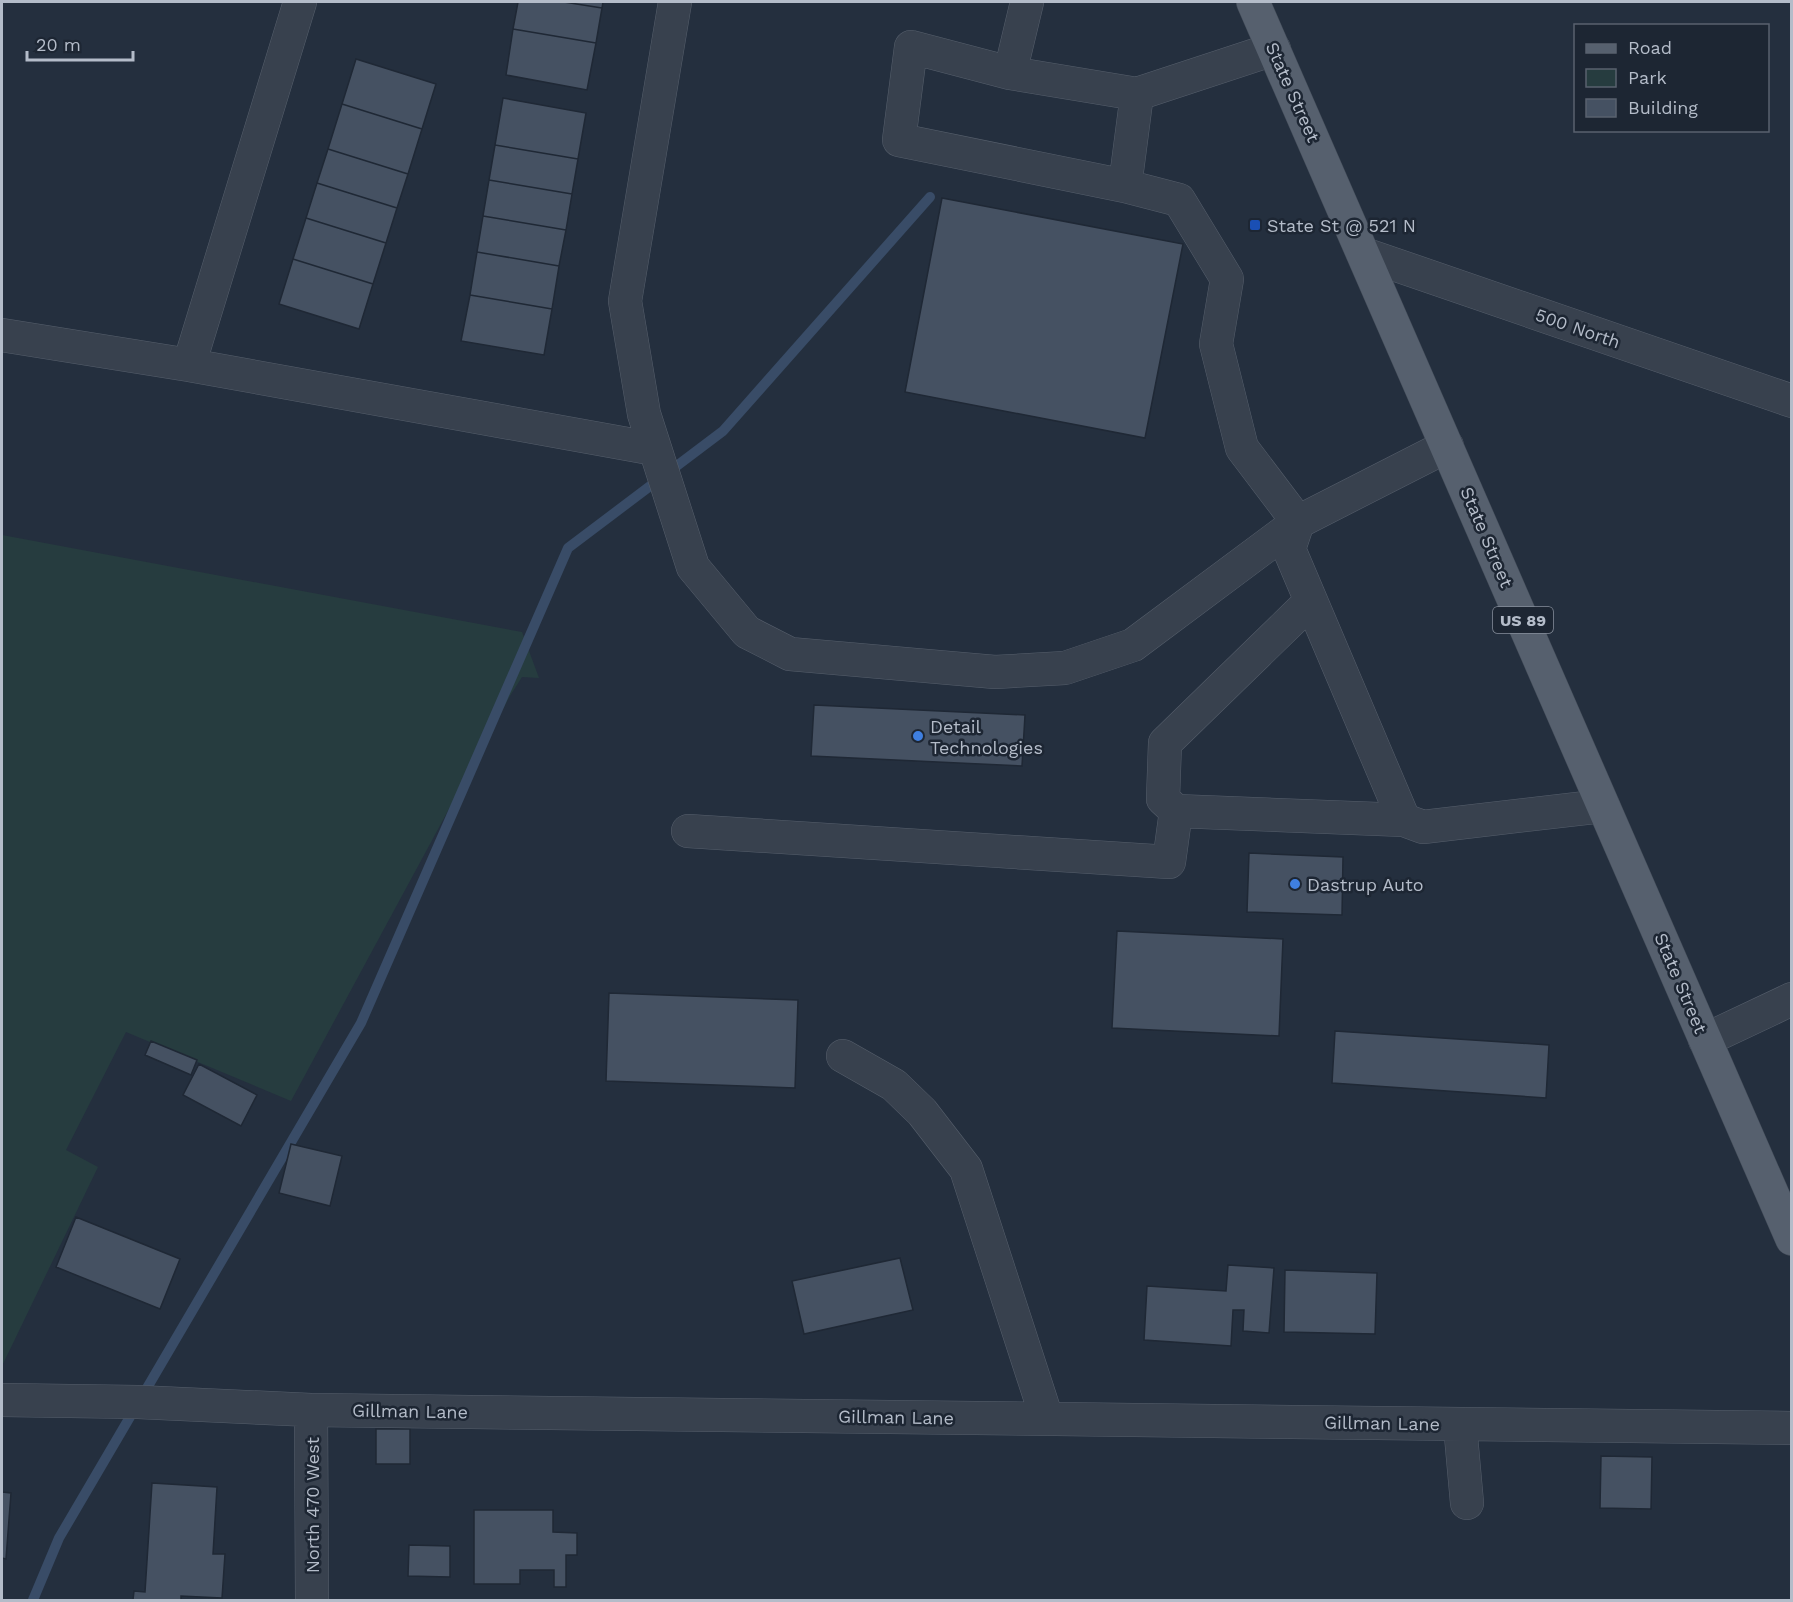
<svg xmlns="http://www.w3.org/2000/svg" width="1793" height="1602" font-family="'Work Sans',sans-serif">
<style>
.green{fill:#263c3f}
.lines{fill:none;stroke-linecap:round;stroke-linejoin:round}
.stream{stroke:#394c67;stroke-width:10}
.building{fill:#455162;stroke:#1f2835;stroke-width:1.5}
.minor-casing{stroke:#565f6c;stroke-width:34}
.major-casing{stroke:#414a57;stroke-width:34}
.minor{stroke:#38414e;stroke-width:33}
.major{stroke:#56606e;stroke-width:33}
.transit-dot{fill:#1a4fb4;stroke:#1d2633;stroke-width:2}
.shop-dot{fill:#3f7fe0;stroke:#1d2633;stroke-width:2}
.labels{text-anchor:middle;dominant-baseline:central;stroke-width:5;stroke-linejoin:round;paint-order:stroke}
.shield{fill:#1d2633;stroke:#878f9c;stroke-width:1.5}
.shield-label{font-size:16px;font-weight:bold;fill:#b4bcc9}
.street-label{font-size:18px;fill:#b4bcc9;stroke:#1d2633}
.poi-label{font-size:18px;fill:#b4bcc9;stroke:#1d2633;text-anchor:start}
</style>
<rect width="100%" height="100%" fill="#242f3e"/>
<path class="green" d="M2 535 522 632 539 678 522 677 510 696 291 1101 126 1032 66 1150 98 1167 2 1366Z"/>
<g class="lines">
<path class="stream" d="M33 1600 59 1538 361 1023 568 548 723 431 930 197"/>
</g>
<path class="building" d="M518 2H564L602 8 596 43 513 29Z
M564 2H603L602 8Z
M513 29 596 43 587 90 506 75Z
M356 59 436 84 422 129 342 104Z
M503 98 586 113 578 159 495 145Z
M342 104 422 129 408 174 328 149Z
M495 145 578 159 572 194 489 180Z
M328 149 408 174 397 208 317 183Z
M489 180 572 194 566 230 483 216Z
M317 183 397 208 386 243 306 218Z
M942 198 1183 244 1145 438 905 392Z
M483 216 566 230 559 266 477 252Z
M306 218 386 243 373 284 293 259Z
M477 252 559 266 552 309 470 295Z
M293 259 373 284 359 329 279 304Z
M470 295 552 309 544 355 461 341Z
M814 705 1025 715 1022 766 811 756Z
M1249 853 1343 857 1342 915 1247 912Z
M1117 931 1283 939 1279 1036 1112 1028Z
M609 993 798 1000 795 1088 606 1081Z
M1335 1031 1549 1045 1546 1098 1332 1083Z
M151 1041 197 1060 191 1075 145 1055Z
M199 1064 257 1095 241 1126 183 1095Z
M291 1144 342 1156 330 1206 279 1193Z
M76 1217 180 1259 160 1309 56 1267Z
M900 1258 913 1310 804 1334 792 1281Z
M1228 1265 1274 1268 1269 1333 1243 1331 1244 1310H1233L1231 1346 1144 1340 1147 1286 1226 1291Z
M1285 1270 1377 1273 1375 1334 1284 1332Z
M376 1429H410V1464H376Z
M1601 1456 1652 1457 1651 1509 1600 1508Z
M152 1483 217 1487 213 1554H225L222 1598 181 1596V1600H133L134 1591 145 1592Z
M2 1492 11 1493 6 1559 2 1558Z
M474 1510H553V1532L577 1533V1555H566V1587H554V1570H520V1584H474Z
M409 1545 450 1546V1577L408 1576Z"/>
<g class="lines">
<g class="minor-casing">
<path id="minor" d="M300 2 189 365 655 449
M675 2 625 301 644 414 693 567 747 632 790 654 995 672 1065 668 1133 645 1298 522 1242 448 1216 344 1227 279 1179 200 1125 186 1137 94 1274 49
M1010 73 1027 2
M1125 186 899 140 911 47 1010 73 1137 94
M1364 254 1792 401
M2 335 189 365
M1447 446 1298 522 1289 549 1404 820 1423 827 1603 806
M1311 601 1165 743 1163 799 1176 811 1404 820
M688 831 1169 862 1176 811
M1705 1040 1792 999
M843 1056 894 1085 922 1112 966 1169 1047 1419
M2 1400 138 1402 311 1410 1792 1428
M311 1410 312 1600
M1460 1425 1467 1503"/>
</g>
<g class="major-casing">
<path id="major" d="M1253 2 1792 1239"/>
</g>
<use href="#minor" class="minor"/>
<use href="#major" class="major"/>
</g>
<rect class="transit-dot" x="1249" y="219" width="12" height="12" rx="3"/>
<g class="shop-dot">
<circle cx="918" cy="736" r="6"/>
<circle cx="1295" cy="884" r="6"/>
</g>
<g class="labels">
<rect class="shield" x="1493" y="607" width="60" height="26" rx="4.5"/>
<g class="shield-label">
<text x="1523" y="620">US 89</text>
</g>
<g class="street-label">
<text transform="translate(1293 92) rotate(66)">State Street</text>
<text transform="translate(1578 328) rotate(19)">500 North</text>
<text transform="translate(1487 537) rotate(67)">State Street</text>
<text transform="translate(1681 983) rotate(67)">State Street</text>
<text transform="translate(410 1411) rotate(1)">Gillman Lane</text>
<text transform="translate(896 1417) rotate(1)">Gillman Lane</text>
<text transform="translate(1382 1423) rotate(1)">Gillman Lane</text>
<text transform="translate(312 1505) rotate(-90)">North 470 West</text>
</g>
<g class="poi-label">
<text x="1267" y="225">State St @ 521 N</text>
<text x="930" y="726">Detail<tspan x="930" dy="21">Technologies</tspan></text>
<text x="1307" y="884">Dastrup Auto</text>
</g>
</g>
<rect width="1793" height="1602" fill="none" stroke="#b4bcc9" stroke-width="6"/>
<rect x="1574" y="24" width="195" height="108" fill="#1d2633" stroke="#59626f" stroke-width="1.5"/>
<rect x="1586" y="44" width="30" height="9" fill="#56606e" stroke="#59626f" stroke-width="1.5"/>
<text x="1628" y="54" font-size="18" fill="#b4bcc9">Road</text>
<rect x="1586" y="69" width="30" height="18" fill="#263c3f" stroke="#59626f" stroke-width="1.5"/>
<text x="1628" y="84" font-size="18" fill="#b4bcc9">Park</text>
<rect x="1586" y="99" width="30" height="18" fill="#455162" stroke="#59626f" stroke-width="1.5"/>
<text x="1628" y="114" font-size="18" fill="#b4bcc9">Building</text>
<path d="M27 51v9h106v-9" fill="none" stroke="#b4bcc9" stroke-width="3"/>
<text x="36" y="51" font-size="18" fill="#b4bcc9" stroke="#1d2633" stroke-width="4.5" paint-order="stroke">20 m</text>
</svg>
